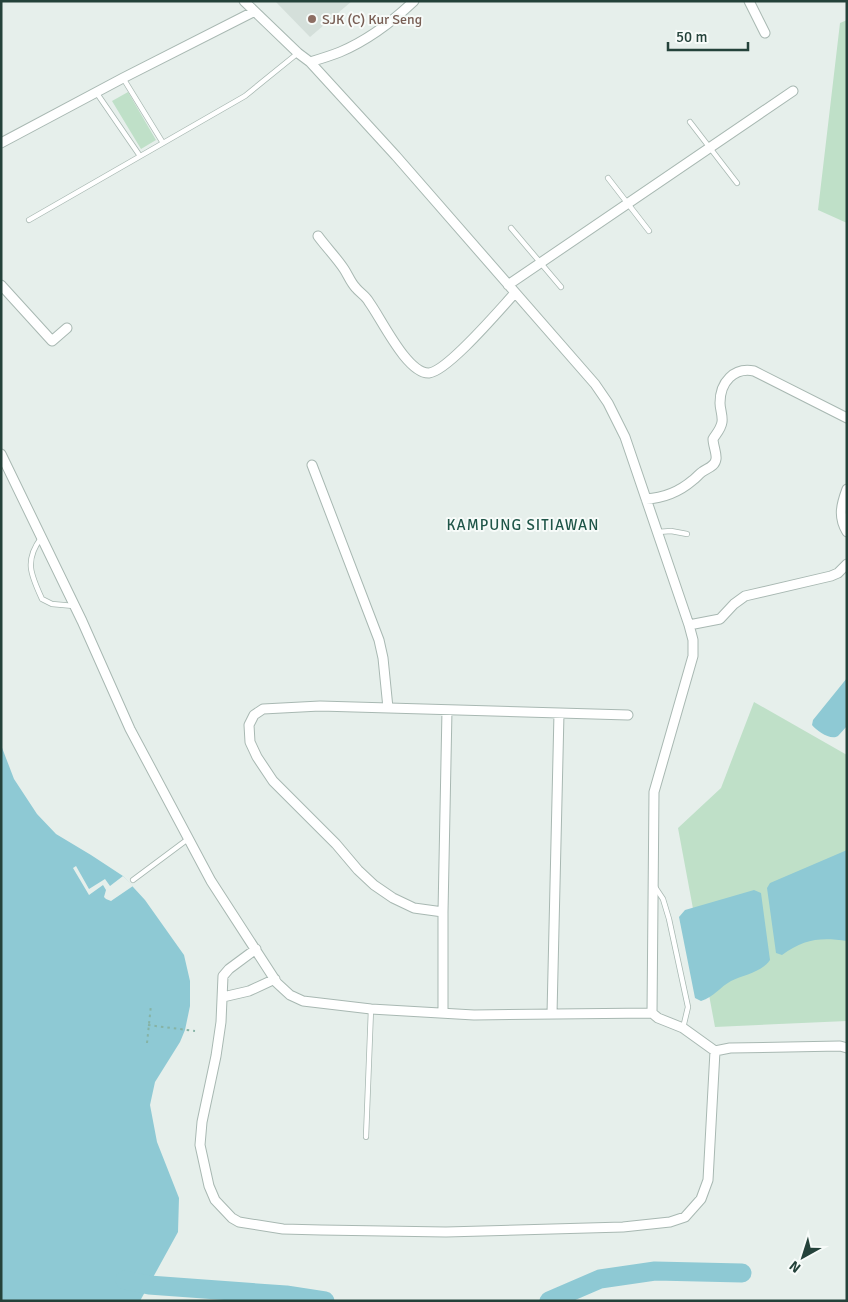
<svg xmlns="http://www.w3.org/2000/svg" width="848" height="1302" font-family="Signika,sans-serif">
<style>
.built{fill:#d4dfda}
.green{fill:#bfe0c8}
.water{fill:#8ec9d4}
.pier{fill:#e6efeb}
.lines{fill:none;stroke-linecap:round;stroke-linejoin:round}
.river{stroke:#8ec9d4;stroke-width:19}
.lane-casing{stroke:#a8b8b2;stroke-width:6}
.street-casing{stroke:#a8b8b2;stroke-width:11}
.path{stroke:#86b3a5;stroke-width:2;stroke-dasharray:2.5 4;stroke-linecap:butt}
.lane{stroke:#fff;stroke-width:4.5}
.street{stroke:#fff;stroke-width:9}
.education-dot{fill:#8d6e63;stroke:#f7fbf9;stroke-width:2}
.labels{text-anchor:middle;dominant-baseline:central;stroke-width:4;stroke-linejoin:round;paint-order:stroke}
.education-label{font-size:14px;fill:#785e54;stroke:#f7fbf9;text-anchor:start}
.neighbourhood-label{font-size:15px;letter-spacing:1px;fill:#1f5548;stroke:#f7fbf9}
</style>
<rect width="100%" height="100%" fill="#e6efeb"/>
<path class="built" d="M275 1H352L310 37Z"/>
<path class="green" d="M847 20V223L818 210 840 23Z
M128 92 156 140 141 149 112 101Z
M754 702 847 755V1021L715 1027 678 828 721 788Z"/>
<path class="water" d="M847 678V726C844 729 841 733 838 736 831 741 817 731 812 725L813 720Z
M1 745 14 779 37 814 56 834 91 855 123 876 145 900 184 955 190 981V1006L185 1030 180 1042 155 1082 150 1105 157 1142 179 1198 178 1232 140 1301H1Z
M847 850V941C820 937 804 939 782 955L776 953 767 888 770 883Z
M754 890 761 893 770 960C762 972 744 975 731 981 720 987 714 997 701 1001L695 998 679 917 685 910Z"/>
<path class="pier" d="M76 866 89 889 105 879 110 886 123 876 133 886 111 901 106 899 104 897 106 890 103 885 89 895 73 868Z"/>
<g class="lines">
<path class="river" d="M125 1280 149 1285 286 1295 325 1301
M549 1301 600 1279 655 1271 742 1273"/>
<g class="lane-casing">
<path id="lane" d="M123 78 163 143
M96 92 140 156
M690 122 737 183
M608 178 649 231
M29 220 245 96 298 53
M511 228 561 287
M658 532 671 531 687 534
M41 538C24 561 31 575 42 599L52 604 74 606
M133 880 188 839
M655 887 663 899 669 919 688 1007 683 1028
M366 1137 371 1009"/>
</g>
<g class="street-casing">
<path id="street" d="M244 1 298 53 310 62 396 156 595 384 608 403 625 437 689 625 693 640V656L654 792 652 1013 658 1018 683 1028 715 1051 730 1048 840 1046 847 1048
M749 1 765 33
M310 62C320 59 330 56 340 52 366 41 393 21 414 1
M1 143 123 78 253 12
M318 236C326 247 336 257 344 269 348 275 351 283 356 288 360 293 366 296 369 302 381 318 407 374 429 373 448 371 501 308 515 293
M1 285 52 341 67 328
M508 285 793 91
M1 454 82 621 130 729 211 881 277 983 290 995 303 1001 371 1009 474 1015 652 1013
M312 465 379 640 383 658 388 708
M847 489C841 505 838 517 847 532
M646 499C665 498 679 492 693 480 696 478 699 474 702 472 707 468 715 467 716 459 717 454 713 445 713 439 716 434 721 429 722 422 723 416 720 409 720 403 720 382 734 367 754 371L847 418
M689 625 720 619 734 604 745 596 831 576 838 573 847 564
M443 912 414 908 393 898 374 885 358 870 336 844 273 781 257 757 250 742 249 725 254 715 263 709 320 706 628 715
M256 949 229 969 223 976 221 1022 216 1056 202 1122 200 1145 209 1186 215 1200 232 1218 239 1222 283 1229 321 1230 446 1232 623 1227 670 1222 685 1217 701 1199 708 1180 715 1051
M223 997 249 991 275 979
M443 1013V912L447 710
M552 1014 559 713"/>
</g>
<path class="path" d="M148 1025 195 1031
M147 1043 151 1005"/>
<use href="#lane" class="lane"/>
<use href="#street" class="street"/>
</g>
<circle class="education-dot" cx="312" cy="19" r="5"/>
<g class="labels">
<g class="education-label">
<text x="322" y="19">SJK (C) Kur Seng</text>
</g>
<g class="neighbourhood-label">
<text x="523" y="525">KAMPUNG SITIAWAN</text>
</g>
</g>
<rect width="848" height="1302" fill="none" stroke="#24423a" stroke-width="5"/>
<g transform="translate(803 1257) rotate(219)" stroke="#f7fbf9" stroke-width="4" paint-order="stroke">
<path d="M0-4L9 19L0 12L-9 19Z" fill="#24423a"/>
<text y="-8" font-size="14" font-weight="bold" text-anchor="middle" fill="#24423a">N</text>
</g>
<path d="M668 42v8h80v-8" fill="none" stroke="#24423a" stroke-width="2.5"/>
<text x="676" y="42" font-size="15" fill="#24423a" stroke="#f7fbf9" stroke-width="4" paint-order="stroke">50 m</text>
</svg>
